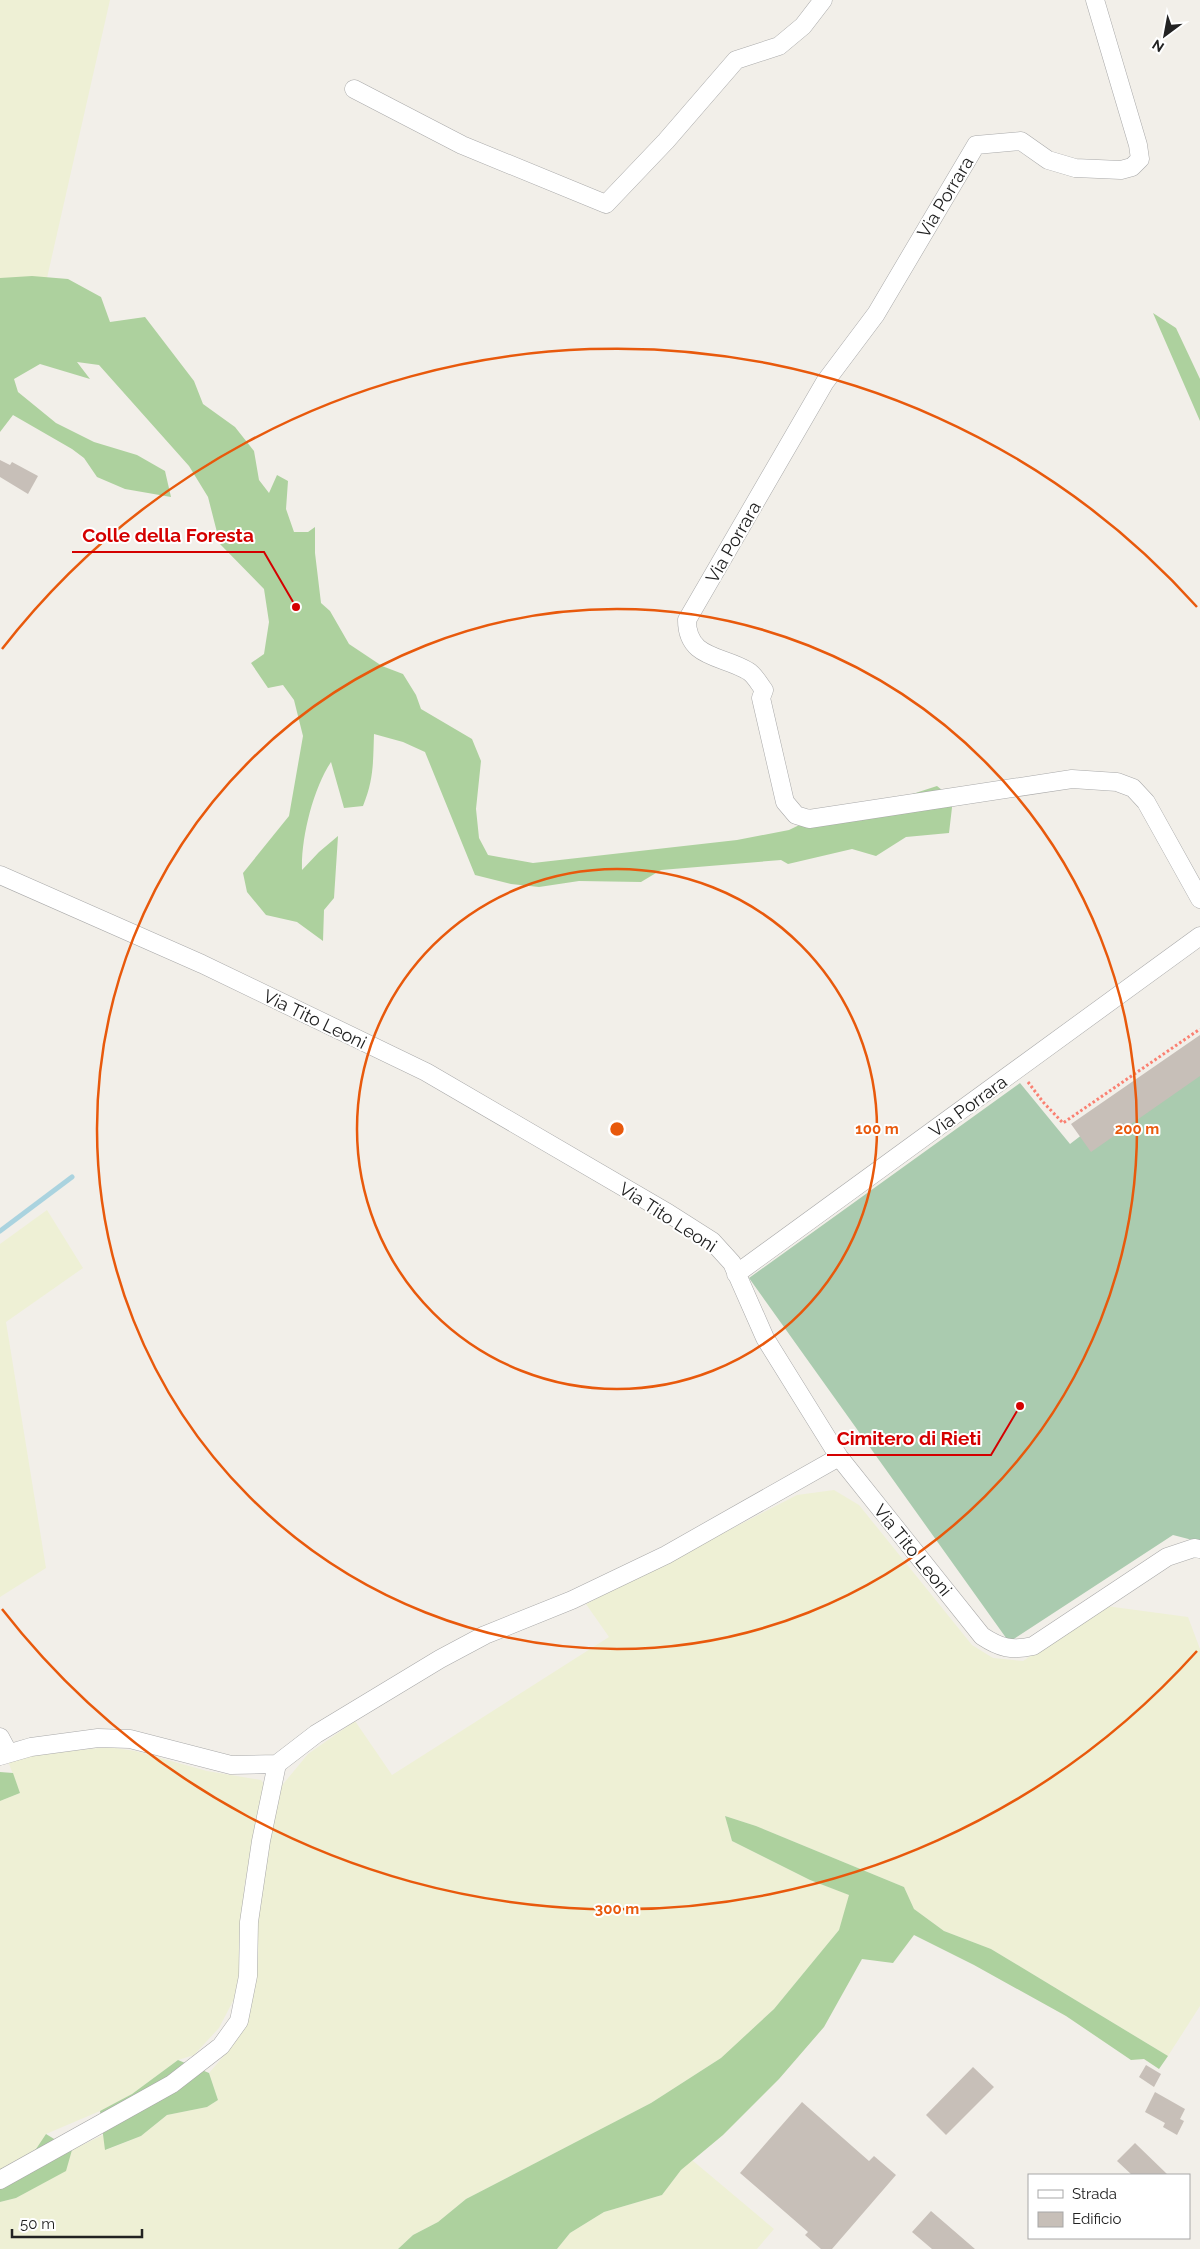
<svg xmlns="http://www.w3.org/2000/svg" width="1200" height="2249" font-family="Raleway,sans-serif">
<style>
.farmland{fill:#eef0d5}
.forest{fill:#add19e}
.cemetery{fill:#aacbaf}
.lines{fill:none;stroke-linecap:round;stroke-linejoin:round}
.stream{stroke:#aad3df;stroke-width:5}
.building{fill:#c7bfb8}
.minor-casing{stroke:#a9a9a9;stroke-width:19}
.path{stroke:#fa8072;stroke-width:3;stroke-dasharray:2.5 2.5;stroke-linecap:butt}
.minor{stroke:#fff;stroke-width:18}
.ring{fill:none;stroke:#e8590c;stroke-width:2.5}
.labels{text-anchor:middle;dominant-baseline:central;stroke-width:4;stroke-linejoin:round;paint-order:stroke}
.street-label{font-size:18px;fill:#222;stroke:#fff}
.centre{fill:#e8590c;stroke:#fff;stroke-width:2.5}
.ring-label{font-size:15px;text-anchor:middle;font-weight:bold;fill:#e8590c;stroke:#fff;stroke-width:4;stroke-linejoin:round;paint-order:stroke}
.leader{fill:none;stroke:#d40000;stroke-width:2}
.callout-dot{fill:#d40000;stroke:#fff;stroke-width:2}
.callout-label{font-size:19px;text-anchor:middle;font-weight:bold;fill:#d40000;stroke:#fff;stroke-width:4;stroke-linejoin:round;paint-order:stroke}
</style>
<rect width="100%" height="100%" fill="#f2efe9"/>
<path class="farmland" d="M0 0H110L47 278H0Z
M47 1210 83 1268 6 1322 46 1568 0 1597V1244Z
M834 1490 859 1505 972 1645 993 1658 1023 1661 1106 1606 1188 1617 1200 1649V2006L1168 2056 991 1949 944 1931 914 1909 904 1887 756 1826 725 1816 732 1841 810 1880 850 1895 839 1930 774 2009 721 2058 651 2103 466 2199 438 2222 413 2235 398 2249H0V2202L16 2198 65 2171 72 2150 103 2135 106 2150 141 2136 167 2115 207 2107 218 2100 209 2073 234 2044 245 2027 255 1910 279 1789 308 1754 355 1721 392 1775 609 1637 586 1604 797 1495Z
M109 1747 135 1751 207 1771 261 1780 264 1784 244 1888 242 1962 234 1999 219 2028 194 2055 178 2060 132 2094 100 2111 46 2134 30 2158 0 2169V1801L20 1793 8 1761 21 1756Z
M692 2160 774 2229 757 2249H557L570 2233 604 2212 662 2195 681 2170Z"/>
<path class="forest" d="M32 276 68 279 101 297 110 322 145 317 194 381 203 404 235 427 254 451 259 480 269 493 277 475 288 481 286 509 294 532H308L315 527V553L321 603 330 611 349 644 382 666 403 674 416 695 421 709 472 739 481 761 476 809 479 838 488 855 533 863 737 840 789 830 822 814 897 799 937 786 953 799 949 833 906 837 876 856 852 849 788 864 781 860 661 870 641 882 579 881 539 887 511 884 475 875 425 752 403 742 374 734C373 762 374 779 363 806L344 808 331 762C313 789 301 838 302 870L319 852 338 836 334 898 324 910 323 941 297 922 266 915 247 892 243 873 289 816 303 736 294 700 283 685 268 688 251 663 264 654 269 622 264 589 220 544 208 497 189 466 99 365 77 362 90 379 40 364 14 379 18 392 56 423 94 442 137 455 165 471 171 497 125 489 97 477 84 458 72 449 13 415 0 432V278Z
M1153 313 1176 328 1200 379V421Z
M0 1772 13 1773 20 1793 0 1801Z
M725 1816 756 1826 904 1887 914 1909 944 1931 991 1949 1168 2056 1159 2069 1144 2059 1131 2060 1066 2016 974 1965 914 1935 893 1963 862 1959 824 2027 779 2079 723 2135 681 2170 662 2195 604 2212 570 2233 557 2249H398L413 2235 438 2222 466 2199 651 2103 721 2058 774 2009 839 1930 849 1895 810 1880 732 1841Z
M178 2060 209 2073 218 2100 207 2107 167 2115 141 2136 105 2150 100 2111 132 2094Z
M46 2134 72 2150 66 2171 16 2198 0 2202V2169L30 2158Z"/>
<path class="cemetery" d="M1200 1044V1542L1173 1535 1009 1642 749 1278 1020 1083 1070 1144Z"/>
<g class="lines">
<path class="stream" d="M0 1231 72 1177"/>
</g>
<path class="building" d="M0 460 10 465 12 462 38 476 28 494 0 477Z
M1200 1035V1076L1091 1152 1071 1124Z
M1146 2065 1161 2074 1154 2087 1139 2077Z
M973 2067 994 2087 946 2135 926 2115Z
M1155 2092 1185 2109 1180 2119 1184 2121 1177 2135 1163 2127 1165 2123 1145 2112Z
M802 2102 869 2161 874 2156 896 2175 832 2249H821L805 2235 808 2232 740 2173Z
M1135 2143 1168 2175H1132L1117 2161Z
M931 2211 975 2249H932L912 2232Z"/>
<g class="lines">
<g class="minor-casing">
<path id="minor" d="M1095 0 1138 145 1140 159 1132 167 1121 170 1075 168 1048 160 1021 141 976 145 876 314 825 382 687 620C687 659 722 655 748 671 755 675 759 684 764 690L761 698 785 802 796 815 809 819 1072 779 1117 782 1133 788 1146 802 1200 899
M354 89 462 145 606 204 666 141 736 60 779 46 803 26 823 0
M0 875 202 964 426 1072 668 1213 712 1241 732 1263 765 1338 839 1457 982 1636C1000 1648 1012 1651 1033 1646L1167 1557 1194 1548 1200 1549
M736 1274 1200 936
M0 1737 8 1752
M0 1756 31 1747 98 1738 130 1739 231 1765 277 1764
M0 2180 172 2084 221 2046 239 2021 248 1976 249 1922 261 1841 277 1764 316 1734 440 1659 485 1635 572 1600 666 1555 839 1457"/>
</g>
<path class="path" d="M1028 1082 1043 1102 1063 1123 1200 1029"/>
<use href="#minor" class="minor"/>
</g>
<g class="ring">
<circle cx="617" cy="1129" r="260"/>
<circle cx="617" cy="1129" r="520"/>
<path d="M1197 1651A780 780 0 0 1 2 1609M2 649A780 780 0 0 1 1197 607"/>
</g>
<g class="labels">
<g class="street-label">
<text transform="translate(945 197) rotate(-59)">Via Porrara</text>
<text transform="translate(733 542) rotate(-60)">Via Porrara</text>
<text transform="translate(315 1019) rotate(26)">Via Tito Leoni</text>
<text transform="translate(968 1106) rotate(-36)">Via Porrara</text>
<text transform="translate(668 1217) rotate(33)">Via Tito Leoni</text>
<text transform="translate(913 1550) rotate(51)">Via Tito Leoni</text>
</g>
</g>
<circle cx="617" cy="1129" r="8" class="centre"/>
<g class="ring-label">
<text x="877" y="1134">100 m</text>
<text x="1137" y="1134">200 m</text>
<text x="617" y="1914">300 m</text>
</g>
<path class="leader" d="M296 607L264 552H72M1020 1406L991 1455H827"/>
<g class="callout-dot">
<circle cx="296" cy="607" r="5"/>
<circle cx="1020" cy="1406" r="5"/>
</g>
<g class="callout-label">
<text x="168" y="542">Colle della Foresta</text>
<text x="909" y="1445">Cimitero di Rieti</text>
</g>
<rect x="1028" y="2174" width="162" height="65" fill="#ffffff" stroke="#a7a7a7"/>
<rect x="1038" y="2190" width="25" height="8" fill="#ffffff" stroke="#a7a7a7"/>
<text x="1072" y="2199" font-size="15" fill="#222222">Strada</text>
<rect x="1038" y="2212" width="25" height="15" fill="#c7bfb8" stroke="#a7a7a7"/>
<text x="1072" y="2224" font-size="15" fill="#222222">Edificio</text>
<g transform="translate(1165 35) rotate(212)" stroke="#ffffff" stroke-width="4" paint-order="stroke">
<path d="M0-4L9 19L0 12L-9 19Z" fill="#222222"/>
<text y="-8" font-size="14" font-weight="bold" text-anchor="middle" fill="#222222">N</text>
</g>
<path d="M12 2229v8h130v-8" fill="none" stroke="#222222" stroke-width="2.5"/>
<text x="20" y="2229" font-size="15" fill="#222222" stroke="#ffffff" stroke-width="4" paint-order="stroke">50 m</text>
</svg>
